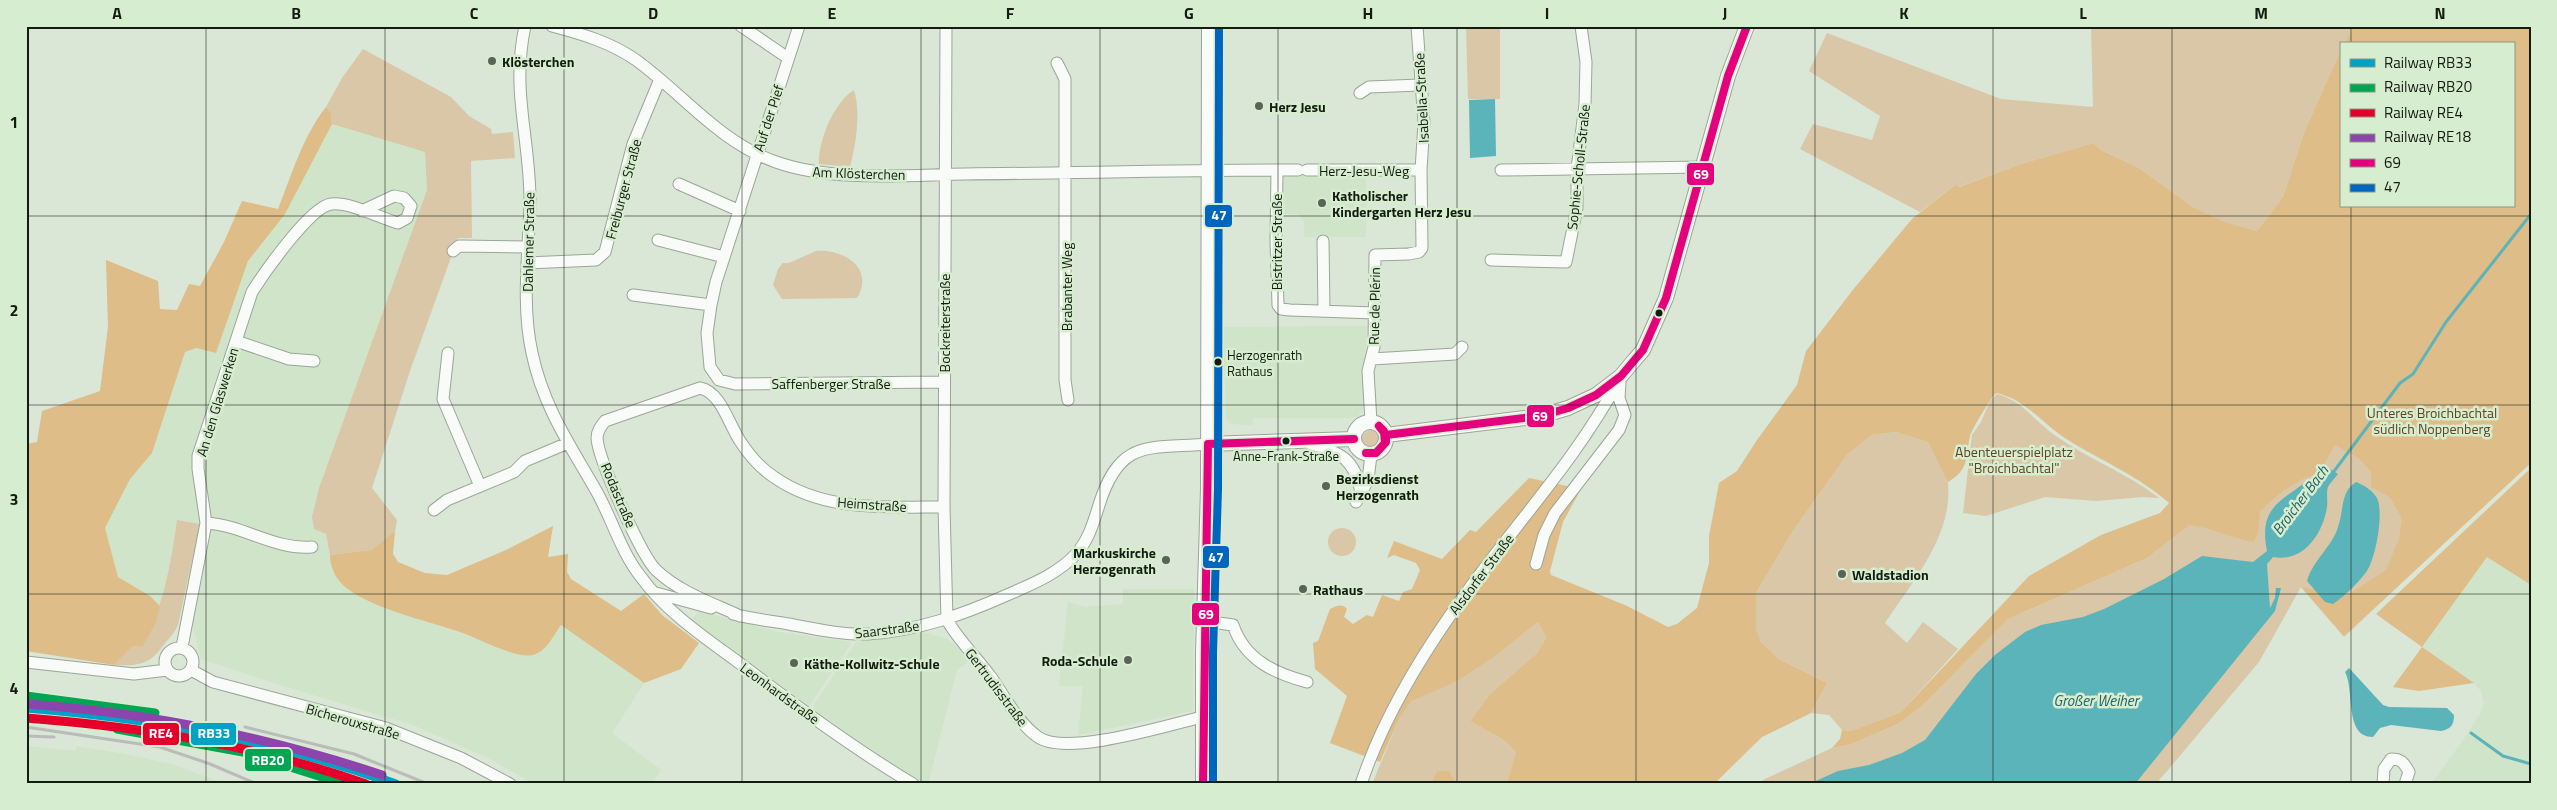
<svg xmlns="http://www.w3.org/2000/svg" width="2557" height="810" font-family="'Titillium Web',sans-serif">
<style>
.built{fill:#d0e4c9}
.green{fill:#d9c7a7}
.forest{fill:#debd88}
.water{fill:#5bb4ba}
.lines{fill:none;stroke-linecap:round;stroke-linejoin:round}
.stream{stroke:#5bb4ba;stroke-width:3}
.minor-casing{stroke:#9ba598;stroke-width:13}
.major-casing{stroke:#9ba598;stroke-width:16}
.minor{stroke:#f9fbf9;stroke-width:11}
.major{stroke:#f9fbf9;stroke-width:14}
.rail{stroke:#b9bcb8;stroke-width:3}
.bus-1-casing{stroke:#d7edcf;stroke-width:11}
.bus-2-casing{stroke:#d7edcf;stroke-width:11}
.bus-1{stroke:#e5007d;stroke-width:8}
.bus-2{stroke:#0065bd;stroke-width:8}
.rail-1-casing{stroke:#d7edcf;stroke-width:12}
.rail-2-casing{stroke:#d7edcf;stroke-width:12}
.rail-3-casing{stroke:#d7edcf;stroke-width:12}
.rail-4-casing{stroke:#d7edcf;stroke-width:12}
.rail-1{stroke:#01a2c5;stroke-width:9}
.rail-2{stroke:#00a651;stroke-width:9}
.rail-3{stroke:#e4002b;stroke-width:9}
.rail-4{stroke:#8e44ad;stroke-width:9}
.grid{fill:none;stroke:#141c12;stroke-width:1;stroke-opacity:0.55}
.poi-dot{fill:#596357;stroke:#d7edcf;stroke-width:2}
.bus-dot{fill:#141c12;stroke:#d7edcf;stroke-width:2}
.labels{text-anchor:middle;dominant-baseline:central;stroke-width:5;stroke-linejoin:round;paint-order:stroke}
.bus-label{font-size:13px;fill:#141c12;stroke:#d7edcf;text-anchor:start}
.poi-label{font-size:14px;font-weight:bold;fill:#141c12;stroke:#d7edcf;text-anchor:start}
.street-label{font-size:14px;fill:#141c12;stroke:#d7edcf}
.park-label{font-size:14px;fill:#614322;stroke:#d7edcf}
.water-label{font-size:15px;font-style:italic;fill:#236169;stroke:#d7edcf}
.line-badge{stroke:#d7edcf;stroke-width:2}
.badge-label{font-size:14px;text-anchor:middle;font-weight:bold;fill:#fff}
.neatline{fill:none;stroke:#141c12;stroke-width:2}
.grid-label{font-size:16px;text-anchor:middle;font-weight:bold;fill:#141c12}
</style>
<rect width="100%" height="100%" fill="#dae6d6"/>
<path class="built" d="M332 124 425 152 427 190 319 488 312 517 326 534 330 555 409 616 462 632 513 653 532 655 545 649 561 625 613 660 644 683 612 733 661 770 652 784H534L490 759 413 725 283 686 201 659 192 623 213 526 177 520 172 558 160 606 150 596 118 577 105 528 130 479 152 453 185 352 196 348 216 353 248 261 285 214Z
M1279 175H1366V237H1304V221L1297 214H1279Z
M1367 326 1362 410 1358 416 1352 418H1253V425L1230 424 1226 419 1223 327Z
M2487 557 2531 585V784H2431L2464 739 2479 715 2484 703 2481 691 2474 683 2422 647Z
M1123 589H1194L1193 711 1078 735 1083 686H1059L1068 602 1085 607 1123 604Z
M699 611 778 632 852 642 809 706 691 621Z
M926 633 946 638 959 649 968 662 957 670 928 784H922L813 710 815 703 856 642Z
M26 746 76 751V746L125 754 175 765 214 780 233 784H26Z"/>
<path class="green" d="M1466 26H1500V99H1468Z
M2091 26H2354L2344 44H2341V50L2305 130 2283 197 2257 231 2226 222 2193 207 2139 168 2101 150 2094 143 2021 164 1958 187 1955 185 1920 212 1800 149 1813 124 1872 140 1880 116 1809 71 1827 33 2001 99 2093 107Z
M363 49 451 97 469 116 491 129 492 134 513 132 515 158 471 161 472 238H458L410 371 372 488 397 520 395 531 371 550 330 555 326 534 314 529 312 517 319 488 427 190 425 152 332 124 331 113 326 107 342 78Z
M854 90C861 114 856 143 850 167L819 164C818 141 834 102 854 90Z
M2513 206 2531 462 2344 637 2301 587 2259 662 2156 784H1761L1763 780 1832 748 1849 745 1898 724 1922 706 2008 619 2147 558 2190 525Z
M816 251C844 249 875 268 857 298L782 299 773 285 778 269 783 263H789Z
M1997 394C2023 401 2034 421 2056 436 2088 459 2127 473 2159 498L2143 497 2096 501 2045 497 1986 516 1963 513 1972 435 1981 422 1990 401Z
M1362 439a9 9 0 1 1 18 0a9 9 0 1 1-18 0Z
M1896 432 1928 442C1935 454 1947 470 1948 483 1953 536 1912 582 1885 623L1907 643 1923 622 1958 649 1901 712 1851 731 1842 730 1829 715 1811 713 1827 683 1779 659 1761 642 1756 629V593L1793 531 1847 455 1872 435Z
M177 520 200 524 178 625C173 636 169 638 162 647 149 665 137 666 114 665L133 646H143C163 607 171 564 177 520Z
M1328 542a14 14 0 1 1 28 0a14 14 0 1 1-28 0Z
M1538 622 1546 638 1537 653 1490 694 1470 721 1505 741 1516 752 1507 782 1509 784H1457L1449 771H1437L1430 784H1372L1399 719 1411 700 1456 682 1493 658Z"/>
<path class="forest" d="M2354 26H2531V463L2344 636 2301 587 2346 596 2386 570 2399 539 2402 519 2390 497 2371 487V472L2359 458 2335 445 2319 473C2295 480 2278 494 2260 511L2258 532 2254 542C2232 538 2213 528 2190 525L2147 558 2008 619 1922 706 1898 724 1849 745 1832 748 1840 739 1842 730 1851 731 1901 712 2029 576 2101 535 2160 513 2169 503C2140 477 2102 461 2068 440 2043 425 2026 399 1996 393 1990 399 1972 429 1970 436 1965 458 1970 469 1948 482L1928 442 1896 432 1872 435 1847 455 1793 531 1756 593V629L1761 642 1779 659 1827 683 1811 713 1762 737 1714 784H1509L1507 782 1516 752 1505 741 1470 721 1490 694 1537 653 1546 638 1538 622 1493 658 1456 682 1411 701 1399 719 1380 762 1330 743 1347 696 1315 669 1313 643 1318 641 1330 609C1336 606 1342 603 1347 609L1344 617 1353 624 1367 615 1373 617 1382 595 1399 601 1403 592 1412 589 1420 570 1416 563 1394 555 1387 558 1394 541 1442 559 1470 530 1476 532 1529 478 1581 489 1563 522 1550 571 1551 575 1625 605 1668 627 1677 624 1697 608 1709 563V536L1719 483 1737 471 1757 440 1797 385 1806 351 1852 291 1912 219 1955 185 1959 187 2021 164 2094 143 2101 150 2139 168 2193 207 2226 222 2257 231 2283 197 2305 130 2341 50V206H2513V44H2344Z
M326 107 331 113 332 124 285 214 248 261 216 353 196 348 185 352 152 453 130 479 105 528 118 577 150 596 160 606 156 622 143 646H133L114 665 26 651V444L37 442 42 411 100 391 108 327 106 260 158 281 160 309 177 310 189 284 200 286 224 242 242 201 278 209C292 174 303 136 326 107Z
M2531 468V585L2487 557 2422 647 2474 683 2419 691 2393 687 2422 647 2376 614Z
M553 526 548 557 568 554 567 572 571 579 621 611 644 594 662 615 699 643 681 669 644 683 561 625C553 636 547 651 533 655 515 659 478 638 460 632 428 621 364 607 341 583 334 575 330 565 330 555L371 550 395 531 393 554 398 562 425 573 447 575 506 550Z
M1437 771H1449L1457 784H1430Z"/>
<path class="water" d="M1495 99 1496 156 1470 158 1469 100Z
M2330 469 2338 474C2335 478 2330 483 2328 487 2326 492 2328 501 2327 507 2323 533 2304 563 2273 557L2267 564 2270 608 2275 598 2276 588H2281L2275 611 2135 784H1809L1838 771 1869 765 1902 753 1925 740 1976 674 1995 655 2025 632 2041 625 2083 617 2104 609 2164 579 2202 556 2253 562 2267 551C2261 519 2269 507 2295 490 2304 483 2311 478 2322 477Z
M2356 482C2364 485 2372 490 2377 498 2384 513 2376 557 2367 571 2358 583 2346 595 2333 604L2325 602 2307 581C2313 560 2332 547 2338 527 2344 511 2340 492 2356 482Z
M2349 668 2383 705 2389 707 2447 708 2454 715C2454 725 2451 729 2441 731L2391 725 2380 728 2373 737C2344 737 2355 691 2345 672Z"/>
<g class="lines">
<path class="stream" d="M2332 474 2400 383 2413 374 2446 322 2531 214
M2471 733 2503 756 2531 764"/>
<g class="minor-casing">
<path id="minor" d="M525 26C511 91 530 138 530 201 529 252 521 303 532 353 543 405 568 442 594 487 611 515 620 551 641 577 667 613 707 639 742 665 797 707 853 748 913 784
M552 26C582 34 610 42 636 60 683 94 719 142 776 162 832 182 906 175 965 174 1076 173 1187 170 1298 170
M741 26 788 58
M799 26 716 282 711 305 707 333 710 367 719 380 735 384 944 382
M946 26 944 507 947 620C959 641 977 658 991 677 1005 697 1018 723 1038 737 1066 757 1168 725 1202 717
M1057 63 1065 79V380L1068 400
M1360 93 1369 87 1420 85
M1277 170 1276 242 1278 305 1281 309 1290 310 1375 313
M1307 170H1421
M1501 170 1703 167
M679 184 740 211
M658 240 724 257
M1323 241 1324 310
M453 251 459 246 528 247
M1491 260 1566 262 1577 208V169L1585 104 1586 62 1581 26
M527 263 596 260 605 252 633 144 660 79
M633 295 711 305
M236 341 289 359 314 361
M448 353 443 399 480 486
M1372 359 1455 354 1462 347
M1371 422 1368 371 1374 347 1375 255 1409 254 1419 252 1422 248 1421 170 1424 123 1417 26
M1311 444C1341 452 1355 460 1361 492
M1356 502 1368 480 1371 455
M434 510 447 500 514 472 525 461 568 443
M206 523C243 525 274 550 312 547
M1536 564 1544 535 1555 513 1619 430 1625 415 1619 398 1620 383
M656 593 711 608
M733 614C752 619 771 621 789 624 815 629 842 635 868 634 917 631 962 615 1007 595 1032 584 1058 574 1077 553 1089 539 1094 521 1099 505 1120 438 1148 449 1208 444
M740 616C712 603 679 592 656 570 641 555 598 459 597 438 597 431 601 426 605 421L700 388C721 392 729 425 740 441 749 455 760 468 774 477 823 512 887 507 944 507
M1204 621 1233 625C1245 660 1274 673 1307 682
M182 647 206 523 198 469V456L252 292C264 273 310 207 331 204 348 201 380 218 398 223L407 218 411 206 404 198 394 196 362 211
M165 662a14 14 0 1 1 28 0a14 14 0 1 1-28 0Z
M26 662 134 674 167 670
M191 670 213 682 386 728 461 758 510 784
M1361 784C1381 724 1413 669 1449 617 1504 536 1574 465 1620 378
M2383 784 2384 769 2391 759C2402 759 2404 763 2409 772L2405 784"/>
</g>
<g class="major-casing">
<path id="major" d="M1354 438a16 16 0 1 1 32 0a16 16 0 1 1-32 0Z
M1386 435 1541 416 1568 408 1596 395 1621 376 1631 364 1643 350 1666 298 1728 76 1747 26
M1208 444 1354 439
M1203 784V653L1208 489 1209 26"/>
</g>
<use href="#minor" class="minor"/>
<use href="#major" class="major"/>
<path class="rail" d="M26 727 160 747 210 764 257 784
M245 727 354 754 428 784
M26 736 54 737"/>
<g class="bus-1-casing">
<path id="bus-1" d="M1386 435 1541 416 1568 408 1596 395 1621 376 1643 350 1666 298 1728 76 1747 26
M1208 444 1354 439
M1366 453H1376L1385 443 1384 431 1379 426
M1366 453H1376L1386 442V435L1379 426
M1203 784 1208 444"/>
</g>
<g class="bus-2-casing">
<path id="bus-2" d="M1213 784V653L1218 489 1219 26"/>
</g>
<use href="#bus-1" class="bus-1"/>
<use href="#bus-2" class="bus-2"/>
<g class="rail-1-casing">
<path id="rail-1" d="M26 708C154 718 276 741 396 784"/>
</g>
<g class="rail-2-casing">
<path id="rail-2" d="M26 696 155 713
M117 729 243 752 344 784"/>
</g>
<g class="rail-3-casing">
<path id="rail-3" d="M26 718C142 727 256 745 366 784"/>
</g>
<g class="rail-4-casing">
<path id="rail-4" d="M27 704C149 713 266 736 382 775"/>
</g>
<use href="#rail-1" class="rail-1"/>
<use href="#rail-2" class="rail-2"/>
<use href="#rail-3" class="rail-3"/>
<use href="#rail-4" class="rail-4"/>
</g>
<path class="grid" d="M206 26V784M385 26V784M564 26V784M742 26V784M921 26V784M1100 26V784M1278 26V784M1457 26V784M1636 26V784M1815 26V784M1993 26V784M2172 26V784M2351 26V44M2351 206V784M26 216H2531M26 405H2531M26 594H2531"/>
<g class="poi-dot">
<circle cx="492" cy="61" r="5"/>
<circle cx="1259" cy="106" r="5"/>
<circle cx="1322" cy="203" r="5"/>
<circle cx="1326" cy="486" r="5"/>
<circle cx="1166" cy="560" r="5"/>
<circle cx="1842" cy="574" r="5"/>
<circle cx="1303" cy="589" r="5"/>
<circle cx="1128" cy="660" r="5"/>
<circle cx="794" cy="663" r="5"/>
</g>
<g class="bus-dot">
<circle cx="1659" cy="313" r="4.5"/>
<circle cx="1218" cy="362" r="4.5"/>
<circle cx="1286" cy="441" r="4.5"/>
</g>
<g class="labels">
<g class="bus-label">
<text x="1227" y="355">Herzogenrath<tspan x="1227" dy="16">Rathaus</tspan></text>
<text x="1286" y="456" text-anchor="middle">Anne-Frank-Straße</text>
</g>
<g class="poi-label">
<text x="502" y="61">Klösterchen</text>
<text x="1269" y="106">Herz Jesu</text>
<text x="1332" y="195">Katholischer<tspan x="1332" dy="16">Kindergarten Herz Jesu</tspan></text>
<text x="1336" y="478">Bezirksdienst<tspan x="1336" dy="16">Herzogenrath</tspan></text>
<text x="1156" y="552" text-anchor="end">Markuskirche<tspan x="1156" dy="16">Herzogenrath</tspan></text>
<text x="1852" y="574">Waldstadion</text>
<text x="1313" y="589">Rathaus</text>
<text x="1118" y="660" text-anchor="end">Roda-Schule</text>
<text x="804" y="663">Käthe-Kollwitz-Schule</text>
</g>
<g class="street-label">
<text transform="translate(1421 98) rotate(-93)">Isabella-Straße</text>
<text transform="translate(768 118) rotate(-72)">Auf der Pief</text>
<text transform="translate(1578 167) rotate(-84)">Sophie-Scholl-Straße</text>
<text x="1364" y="170">Herz-Jesu-Weg</text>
<text transform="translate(859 173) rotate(2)">Am Klösterchen</text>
<text transform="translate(623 189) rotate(-75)">Freiburger Straße</text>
<text transform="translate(528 242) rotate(-89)">Dahlemer Straße</text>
<text transform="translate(1276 242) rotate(-90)">Bistritzer Straße</text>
<text transform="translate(1066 287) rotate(-90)">Brabanter Weg</text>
<text transform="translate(1374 306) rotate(-89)">Rue de Plérin</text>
<text transform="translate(944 323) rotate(-90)">Bockreiterstraße</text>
<text x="831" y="383">Saffenberger Straße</text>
<text transform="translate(217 402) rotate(-73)">An den Glaswerken</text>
<text transform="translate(619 495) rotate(67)">Rodastraße</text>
<text transform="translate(872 504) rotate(4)">Heimstraße</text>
<text transform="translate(1481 574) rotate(-53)">Alsdorfer Straße</text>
<text transform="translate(887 629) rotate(-7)">Saarstraße</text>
<text transform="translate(997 687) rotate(53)">Gertrudisstraße</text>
<text transform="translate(780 693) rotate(36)">Leonhardstraße</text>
<text transform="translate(353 721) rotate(16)">Bicherouxstraße</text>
</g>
<g class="park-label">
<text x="2432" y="412">Unteres Broichbachtal<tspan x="2432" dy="16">südlich Noppenberg</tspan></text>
<text x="2014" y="451">Abenteuerspielplatz<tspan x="2014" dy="16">"Broichbachtal"</tspan></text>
</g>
<g class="water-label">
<text transform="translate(2300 500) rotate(-53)">Broicher Bach</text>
<text x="2096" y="700">Großer Weiher</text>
</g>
</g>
<g class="line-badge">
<rect x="1686" y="162" width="29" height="24" rx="5" fill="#e5007d"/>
<rect x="1204" y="204" width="29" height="24" rx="5" fill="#0065bd"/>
<rect x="1526" y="404" width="29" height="24" rx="5" fill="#e5007d"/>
<rect x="1202" y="545" width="28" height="24" rx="5" fill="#0065bd"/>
<rect x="1191" y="602" width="29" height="24" rx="5" fill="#e5007d"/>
<rect x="142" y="722" width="38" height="24" rx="5" fill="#e4002b"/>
<rect x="190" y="722" width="47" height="24" rx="5" fill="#01a2c5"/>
<rect x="244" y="748" width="48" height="24" rx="5" fill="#00a651"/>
</g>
<g class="badge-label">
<text x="1701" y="179">69</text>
<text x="1219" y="220">47</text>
<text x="1540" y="421">69</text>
<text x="1216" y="562">47</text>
<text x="1206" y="619">69</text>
<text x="161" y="738">RE4</text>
<text x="214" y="738">RB33</text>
<text x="268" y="765">RB20</text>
</g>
<rect width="2557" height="810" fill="none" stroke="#d7edcf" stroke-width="55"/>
<rect x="2340" y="42" width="175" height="165" fill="#d7edcf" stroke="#899983"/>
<rect x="2350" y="59" width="25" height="8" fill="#01a2c5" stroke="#899983"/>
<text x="2384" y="68" font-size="15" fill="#141c12">Railway RB33</text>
<rect x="2350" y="84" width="25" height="8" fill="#00a651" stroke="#899983"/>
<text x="2384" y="92" font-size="15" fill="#141c12">Railway RB20</text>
<rect x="2350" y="109" width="25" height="8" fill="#e4002b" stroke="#899983"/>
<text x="2384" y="118" font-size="15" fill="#141c12">Railway RE4</text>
<rect x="2350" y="134" width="25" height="8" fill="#8e44ad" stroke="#899983"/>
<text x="2384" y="142" font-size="15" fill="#141c12">Railway RE18</text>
<rect x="2350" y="159" width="25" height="8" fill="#e5007d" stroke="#899983"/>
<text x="2384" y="168" font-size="15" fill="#141c12">69</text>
<rect x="2350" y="184" width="25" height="8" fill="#0065bd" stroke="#899983"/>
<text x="2384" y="192" font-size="15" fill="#141c12">47</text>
<rect x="28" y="28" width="2502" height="754" class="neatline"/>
<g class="grid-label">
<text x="117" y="19">A</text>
<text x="296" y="19">B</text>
<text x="474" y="19">C</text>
<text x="653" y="19">D</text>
<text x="832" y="19">E</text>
<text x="1010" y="19">F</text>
<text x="1189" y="19">G</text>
<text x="1368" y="19">H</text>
<text x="1547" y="19">I</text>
<text x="1725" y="19">J</text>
<text x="1904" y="19">K</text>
<text x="2083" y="19">L</text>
<text x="2261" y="19">M</text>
<text x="2440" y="19">N</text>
<text x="14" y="128">1</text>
<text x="14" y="316">2</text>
<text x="14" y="505">3</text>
<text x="14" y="694">4</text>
</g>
</svg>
